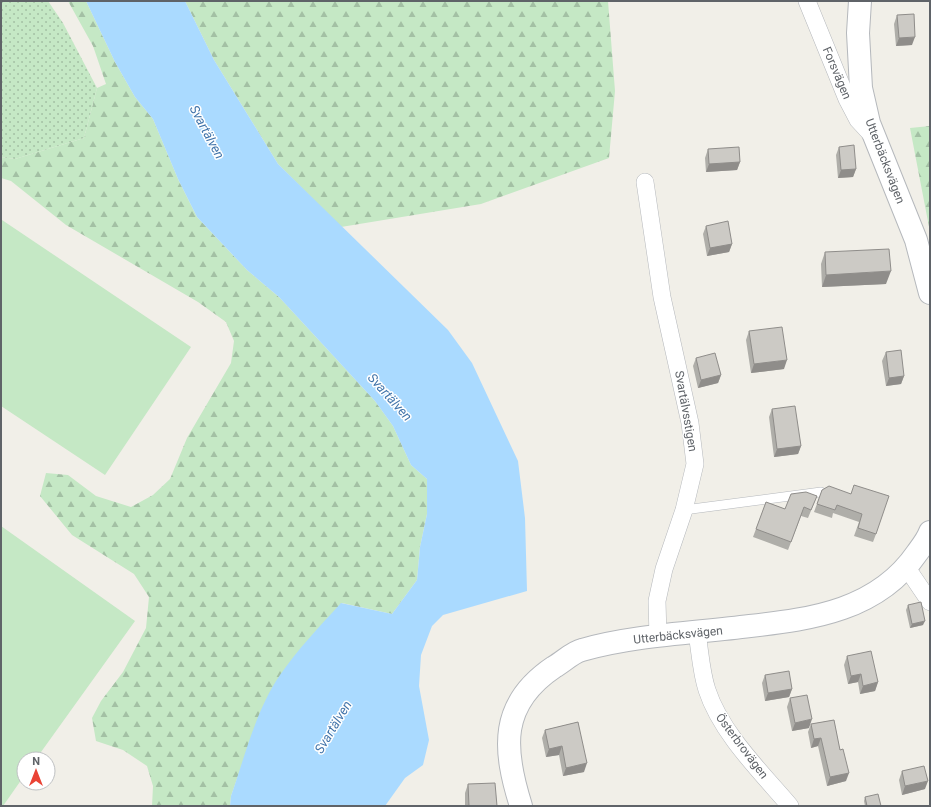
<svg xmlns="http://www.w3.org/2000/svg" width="931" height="807" font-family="Roboto,sans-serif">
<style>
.grass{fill:#c5e8c5}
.forest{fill:url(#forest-firs)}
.garden{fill:url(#garden-dots)}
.water{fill:#aadaff}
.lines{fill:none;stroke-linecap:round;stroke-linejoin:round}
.service-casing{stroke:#b5b8bc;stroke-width:10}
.minor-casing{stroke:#b5b8bc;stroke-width:18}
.tertiary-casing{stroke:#b5b8bc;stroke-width:24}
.service{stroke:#fff;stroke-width:9}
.minor{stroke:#fff;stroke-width:17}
.tertiary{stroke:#fff;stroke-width:22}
.wall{fill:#afaea9}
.shaded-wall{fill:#8f8d8a}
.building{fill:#cccac5;stroke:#8f8d8a}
.labels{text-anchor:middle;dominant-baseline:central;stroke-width:3;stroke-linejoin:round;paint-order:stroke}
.street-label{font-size:12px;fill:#5f6368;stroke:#fff}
.water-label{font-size:13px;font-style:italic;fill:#4174aa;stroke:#fff}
</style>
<defs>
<pattern id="forest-firs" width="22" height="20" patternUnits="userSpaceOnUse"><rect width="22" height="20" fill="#c5e8c5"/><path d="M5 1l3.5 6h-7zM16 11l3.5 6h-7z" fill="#a3c0a4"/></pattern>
<pattern id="garden-dots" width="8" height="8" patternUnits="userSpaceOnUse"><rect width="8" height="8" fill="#c5e8c5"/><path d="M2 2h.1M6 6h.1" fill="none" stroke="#a3c0a4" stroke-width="1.8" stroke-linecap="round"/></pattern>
</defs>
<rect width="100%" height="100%" fill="#f1efe8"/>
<path class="grass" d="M2 220 191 347 105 475 1 406Z
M1 526 135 621 36 759H24V776L3 806H1Z"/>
<path class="forest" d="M68 1H86L115 62 135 97 153 119 178 179 197 217 247 270 279 297 375 401 393 426 411 465 427 479V514L420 547 417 580 392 614 342 603 259 716 231 796 230 806H152L153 786 147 766 123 750 96 741 92 718 101 701 123 672 146 628 149 597 134 574 72 535 40 496 46 473 68 475 96 496 131 507 153 495 170 479 187 438 231 363 234 341 226 322 198 302 66 225 11 181 1 178V157L15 159 84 138 97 88 106 84 93 46Z
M185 1H608L615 91 609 158 481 204 341 227 278 164 214 60Z
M930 126V232L910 128Z"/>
<path class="garden" d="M1 1H48L63 23 97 88 84 138 15 159 1 157Z"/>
<path class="water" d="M86 1H185L214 60 278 164 448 330 472 363 518 461 525 518 527 591 443 615 432 626 421 655 419 686 429 740 423 765 405 778 385 806H230L231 796C245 756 256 710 280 675 298 649 320 626 341 603L392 614 417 580 420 547 427 514V479L411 465 393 426 375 401 279 297 247 270 197 217 178 179 153 119 135 97 115 62Z"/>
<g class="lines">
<g class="service-casing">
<path id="service" d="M684 510 821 492"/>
</g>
<g class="minor-casing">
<path id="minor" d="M807 1 847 99 858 120 870 133
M645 182 662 297 690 423 695 464 684 510 664 569 657 601 658 637
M907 568 930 602
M697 633C700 651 701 672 707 690 721 733 761 772 790 806"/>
</g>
<g class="tertiary-casing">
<path id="tertiary" d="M860 1 858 33 861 88 869 123 916 240 930 293
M521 806C503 749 499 704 554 667 563 662 573 652 582 650 634 635 696 633 750 626 813 619 878 610 917 553 922 546 927 540 930 532"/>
</g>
<use href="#service" class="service"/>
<use href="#minor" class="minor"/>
<use href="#tertiary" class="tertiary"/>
</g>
<path class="wall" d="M897 15 912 45 896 46 894 24Z
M839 147 856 169 853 177 838 178 836 155Z
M708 149 740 162 737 170 706 172 705 158Z
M706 226 732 244 729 252 707 256 703 234Z
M825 252 886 284 822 287 821 264Z
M749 331 784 369 751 373 746 340Z
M886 352 904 376 901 384 886 386 882 361Z
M696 358 721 375 718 383 698 388 693 366Z
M772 409 801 446 798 454 774 457 769 417Z
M822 490 851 494 876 534 873 542 854 536 859 522 833 513 832 518 814 512Z
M817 496 808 518 801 516 788 550 753 537 766 502 785 509Z
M908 605 923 625 910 628 906 610Z
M847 656 878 682 875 691 860 694 858 682 848 684 844 665Z
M765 675 792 689 789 697 765 701 762 683Z
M790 698 809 728 792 731 787 707Z
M834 720 846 781 827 786 818 746 811 748 808 732 811 724Z
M578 722 584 772 563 776 559 755 546 757 542 738 545 730Z
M902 771 925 789 902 795 899 780Z
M468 784 497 806H465V793Z
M865 797 881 806H865L864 801Z"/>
<path class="shaded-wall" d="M915 37 912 45 896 46 899 38Z
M740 162 737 170 706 172 709 164Z
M856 169 853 177 838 178 841 170Z
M732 244 729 252 707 256 710 248Z
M891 271 886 284 822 287 826 275Z
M787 360 784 369 751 373 754 364Z
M721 375 718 383 698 388 701 380Z
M904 376 901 384 886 386 889 378Z
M801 446 798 454 774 457 777 449Z
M925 621 923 625 910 628 912 624Z
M861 674 858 682 848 684 851 676Z
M878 682 875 691 860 694 863 686Z
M792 689 789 697 765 701 768 693Z
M812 719 809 728 792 731 795 723Z
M821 738 818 746 811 748 814 739Z
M562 746 559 755 546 757 549 749Z
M587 763 584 772 563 776 566 768Z
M849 773 846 781 827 786 830 777Z
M928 781 925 789 902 795 905 786Z"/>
<path class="building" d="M914 14 915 37 899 38 897 15Z
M854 145 856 169 841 170 839 147Z
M739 147 740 162 709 164 708 149Z
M728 221 732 244 710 248 706 226Z
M889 249 891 271 826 275 825 252Z
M782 327 787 360 754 364 749 331Z
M901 350 904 376 889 378 886 352Z
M715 353 721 375 701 380 696 358Z
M795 406 801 446 777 449 772 409Z
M854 485 889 496 876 534 858 528 862 514 837 505 835 510 817 504 822 490 829 486 851 494Z
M806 492 817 496 811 510 804 507 791 542 756 529 766 502 785 509 791 494Z
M921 602 925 621 912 624 908 605Z
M871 651 878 682 863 686 861 674 851 676 847 656Z
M789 671 792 689 768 693 765 675Z
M807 695 812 719 795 723 790 698Z
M834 720 840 750 843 749 849 773 830 777 821 738 814 739 811 724Z
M578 722 587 763 566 768 562 746 549 749 545 730Z
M924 766 928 781 905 786 902 771Z
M495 783 497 806H469L468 784Z
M878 794 881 806H867L865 797Z"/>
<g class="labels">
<g class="street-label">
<text transform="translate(837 73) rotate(67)">Forsvägen</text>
<text transform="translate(885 161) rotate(69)">Utterbäcksvägen</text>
<text transform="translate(686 411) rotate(80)">Svartälvsstigen</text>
<text transform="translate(678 635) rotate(-6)">Utterbäcksvägen</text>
<text transform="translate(742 746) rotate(53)">Österbrovägen</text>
</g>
<g class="water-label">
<text transform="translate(207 132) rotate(62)">Svartälven</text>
<text transform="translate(390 397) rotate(48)">Svartälven</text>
<text transform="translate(333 727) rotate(-59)">Svartälven</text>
</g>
</g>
<rect width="931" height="807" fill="none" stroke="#5f6368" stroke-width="4"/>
<g transform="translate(36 771)"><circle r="19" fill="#ffffff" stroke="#bfc1c3"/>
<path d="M0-3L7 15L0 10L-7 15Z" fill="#ea4335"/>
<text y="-6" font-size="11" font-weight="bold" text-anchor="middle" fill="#5f6368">N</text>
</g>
</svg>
